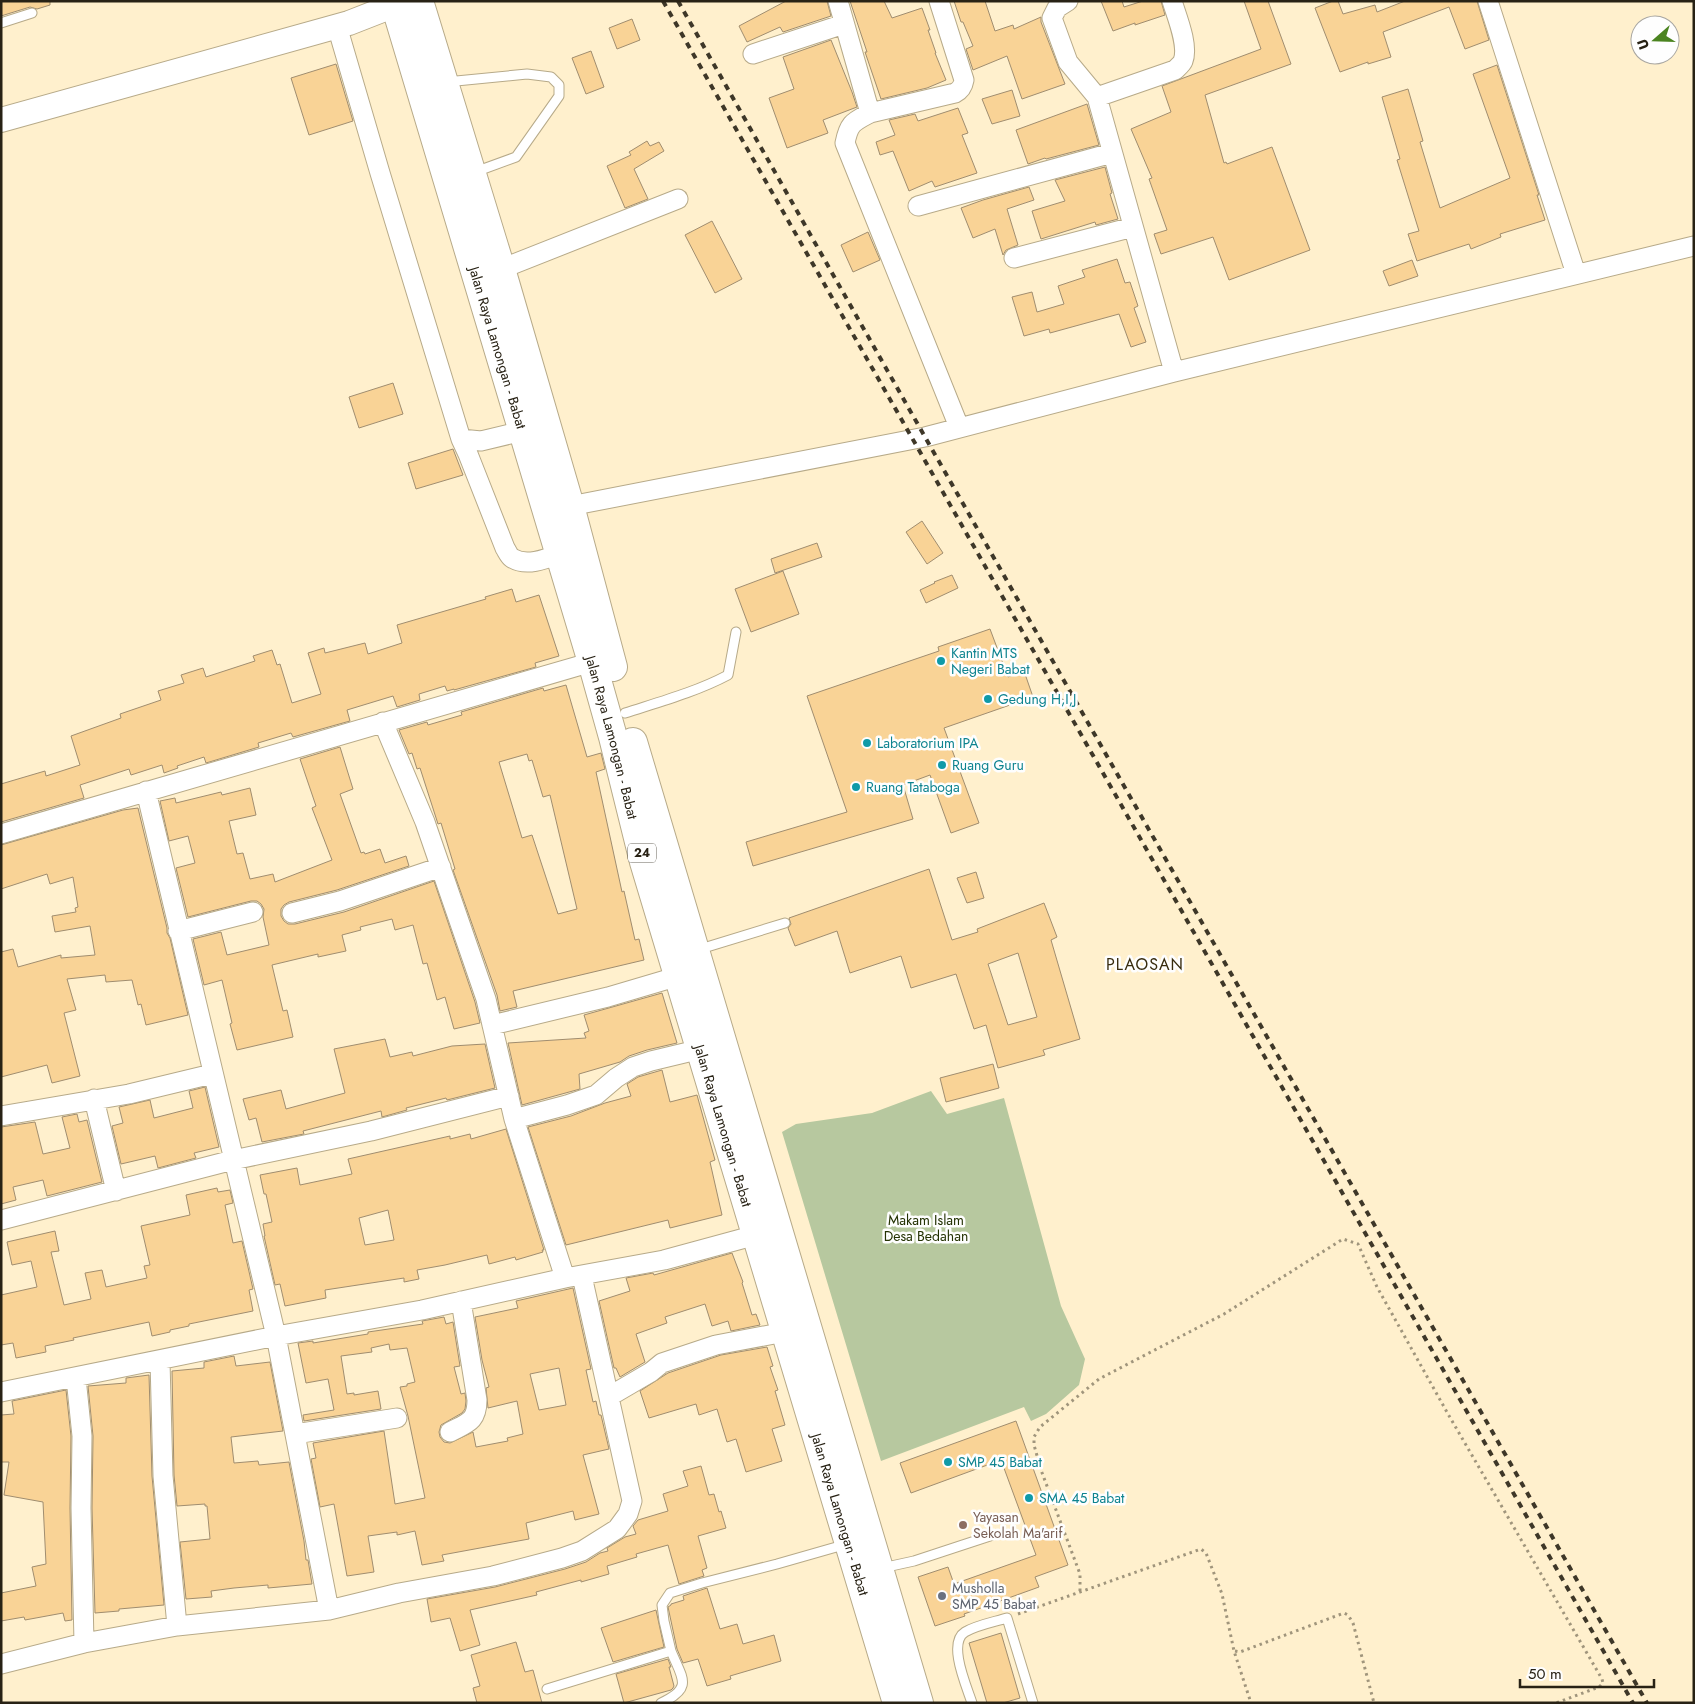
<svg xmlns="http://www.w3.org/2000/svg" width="1695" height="1704" font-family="Jost,sans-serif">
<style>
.green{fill:#b7c89f}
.building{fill:#f9d396;stroke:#a08d6f;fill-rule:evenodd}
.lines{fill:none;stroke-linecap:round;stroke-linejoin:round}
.service-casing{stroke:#b7aa89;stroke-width:11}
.minor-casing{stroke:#b7aa89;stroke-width:21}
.tertiary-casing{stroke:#b7aa89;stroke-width:26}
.trunk-casing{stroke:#b7aa89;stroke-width:30}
.path{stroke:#a0957c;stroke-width:3;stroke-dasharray:2.5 4;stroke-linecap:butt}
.service{stroke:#fff;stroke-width:9}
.minor{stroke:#fff;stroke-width:19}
.tertiary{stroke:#fff;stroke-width:24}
.trunk{stroke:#fff;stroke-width:28}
.rail{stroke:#3e3728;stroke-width:4;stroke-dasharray:6 6;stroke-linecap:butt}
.culture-dot{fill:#0f9aa8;stroke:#fefefe;stroke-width:2}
.education-dot{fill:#8d6e63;stroke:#fefefe;stroke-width:2}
.worship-dot{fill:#6b7280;stroke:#fefefe;stroke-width:2}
.labels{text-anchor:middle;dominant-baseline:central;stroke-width:5;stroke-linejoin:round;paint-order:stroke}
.shield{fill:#fefefe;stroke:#68645b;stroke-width:1}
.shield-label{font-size:12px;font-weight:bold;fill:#282215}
.street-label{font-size:14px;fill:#282215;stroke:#fefefe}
.culture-label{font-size:14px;fill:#0d838f;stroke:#fefefe;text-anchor:start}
.park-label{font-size:14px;fill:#243203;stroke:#fefefe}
.education-label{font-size:14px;fill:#785e54;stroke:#fefefe;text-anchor:start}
.worship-label{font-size:14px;fill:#5b616d;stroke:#fefefe;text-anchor:start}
.quarter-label{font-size:16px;letter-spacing:1px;fill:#382c0e;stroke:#fefefe}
</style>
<rect width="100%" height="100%" fill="#fff0cd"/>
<path class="green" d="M931 1091 947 1114 1004 1098 1061 1306 1085 1359 1079 1385 1046 1414 1031 1421 1024 1407 881 1461 782 1132 796 1124 872 1113Z"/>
<path class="building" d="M1 1H50V5L37 9 30 7 1 16Z
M786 1H827L831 16 783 32 780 27 747 42 739 26Z
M850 1H884L892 18 922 8 930 30H928L936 53H935L946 80 927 88 881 99 865 52H867Z
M954 1H985L995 31 1013 25 1014 29 1041 17V22L1065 84 1022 99 1007 56 973 70 966 49 973 46 963 22H961Z
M1101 1H1122L1124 7 1143 1H1161L1165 15 1135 25V23L1113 31Z
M1244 1H1268L1291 64 1205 95 1224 163 1226 162 1227 164 1272 147 1310 250 1229 280 1213 237 1161 254 1154 234 1167 230 1149 179 1152 178 1131 129 1171 112 1162 86 1261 49Z
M1333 1H1338L1343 14 1375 5 1377 12 1405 1H1477L1489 40 1465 49 1449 7 1383 32 1391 57 1368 64V62L1340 72 1315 8Z
M632 19 640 40 617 49 609 28Z
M831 40 852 92 857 107 823 120 828 133 787 148 769 98 794 89 783 57Z
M591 51 604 87 586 94 572 58Z
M336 64 353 121 309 135 291 78Z
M1497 65 1539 195H1537L1545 220 1500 234 1501 237 1471 249 1469 244 1417 261 1408 234 1419 231 1397 160 1400 159 1382 97 1408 89 1423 141 1420 142 1440 208 1510 178 1473 74Z
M1012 90 1020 116 992 124 982 99Z
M1087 104 1099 145 1046 159 1045 158 1028 164 1016 130Z
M958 108 968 133 962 135 977 173 935 187 932 181 909 191 893 151 880 155 876 142 895 135 889 120 915 114 918 121Z
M647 141 650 146 659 142 664 151 634 169 648 199 625 208 607 166 631 155 629 152Z
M1105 167 1112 193 1110 194 1118 219 1096 225 1095 222 1041 239 1032 211 1065 201 1055 180Z
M1029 187 1034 200 1007 209 1018 245 1006 250 1003 255 995 229 973 238 961 208 983 200Z
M712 221 742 279 715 293 685 235Z
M868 232 880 260 853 272 841 245Z
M1117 259 1125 283 1130 282 1138 306 1134 308 1146 342 1131 347 1119 314 1050 333 1049 329 1024 336 1012 297 1032 292 1037 312 1064 304 1058 286 1085 277 1082 270Z
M1412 260 1418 276 1389 286 1383 271Z
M393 383 403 414 359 428 349 397Z
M453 449 463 475 416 489 408 463Z
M922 521 943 553 927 564 906 532Z
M817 543 822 557 775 573 771 559Z
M783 571 799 614 751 632 735 589Z
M952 575 958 588 926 603 920 590 935 583 934 582Z
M512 589 516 602 539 595 559 656 535 663 536 667 454 690V689L447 691 445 686 419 694 420 700 397 707 393 696 347 710 350 721 293 737 291 733 258 743 259 747 206 763 204 757 177 766 178 768 164 773 162 765 131 775 129 769 80 785 84 798 1 822V784L45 771 46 776 80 765 71 736 121 718 120 714 161 700 158 691 184 683 181 675 203 668 206 677 255 661 253 656 272 650 277 665 280 664 292 703 321 694 308 653 324 648 325 653 365 643 368 654 402 643 397 625 486 599 485 597Z
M990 629 1008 677 1024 671 1033 697 944 728 979 823 951 833 930 775 903 785 913 819 753 866 746 842 847 812 807 696 939 651 938 647Z
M566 685 587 757 601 753 605 769 596 772 622 892 624 891 635 940 639 939 644 960 513 991 517 1007 500 1011 497 995 453 870 455 869 441 823 438 824 420 768 417 769 412 753 409 754 399 730 427 722 428 725 462 715 461 712 543 688 544 691ZM527 754 529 761 532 760 543 797 550 795 577 909 558 914 532 835 522 838 499 762Z
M340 747 353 789 340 794 361 853 364 852 365 854 380 849 385 863 406 856 409 866 337 890 289 902 284 905 281 909V916L284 921 288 924H295L344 912 434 881 475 1002 480 1023 454 1029 445 997 437 1000 427 963 423 964 413 925 395 930 392 919 360 927 361 930 342 935 346 951 318 957V954L272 965 283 1011 287 1010 293 1037 237 1050 230 1024 232 1023 222 980 204 985 193 939 221 932 227 955 269 945 263 917 264 909 261 904 257 901H251L188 917 176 868 195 863 188 836 169 841 160 801 175 798 176 803 221 792 222 795 250 788 256 815 229 821 237 854 243 853 250 879 273 874 275 882 332 860 312 808 316 806 300 759Z
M138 808 167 928V933L170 938 188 1015 146 1025 141 1004 138 1005 132 980 106 982 105 975 67 979 76 1010 64 1013 80 1076 52 1083 47 1065 1 1077V952L13 949 18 967 61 955V958L95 955 90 926 55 932 52 916 76 912 75 908 78 907 73 877 50 884 47 874 1 889V845L123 810Z
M929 869 952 940 978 932 977 929 1044 903 1057 937 1051 940 1080 1039 1043 1050 1045 1055 998 1068 986 1025 974 1029 956 974 911 988 901 956 850 973 837 931 795 946 788 928 791 924 789 918ZM1018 953 1037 1017 1008 1025 988 964Z
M976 872 984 898 967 903 957 878Z
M662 993 677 1043 647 1050 629 1056 620 1062 579 1074 580 1089 522 1105 508 1043 586 1038 584 1033 589 1031 584 1015Z
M385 1039 390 1057 412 1052 413 1056 452 1046 485 1044 495 1088 447 1100 446 1098 406 1108 407 1110 382 1117 381 1111 303 1131 304 1134 262 1142 256 1118 249 1120 243 1099 281 1090 286 1109 345 1093 334 1049Z
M993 1064 999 1088 946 1102 940 1078Z
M662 1070 670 1102 697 1095 715 1160 710 1162 722 1215 670 1228 668 1220 566 1245 528 1127 571 1116 605 1103 631 1096 627 1084 638 1077Z
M205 1087 219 1147 194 1153 196 1158 158 1168 155 1156 121 1164 112 1126 123 1123 119 1107 150 1100 154 1118 193 1108 189 1091Z
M77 1114 79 1122 87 1120 102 1182 47 1196 43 1180 13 1187 16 1200 1 1204V1127L35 1122 43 1154 70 1148 62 1117Z
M506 1129 544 1250H542L543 1252 516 1260 515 1257 489 1264 487 1255 445 1265 417 1270 419 1279 404 1282V1278L325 1290 326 1298 285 1306 280 1284 275 1285 264 1236H265L263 1224 272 1222 266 1194H264L260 1175 297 1168 300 1185 352 1174 348 1159 450 1136V1139L470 1134 471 1139ZM388 1210 394 1240 365 1245 359 1218Z
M217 1188 218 1192 230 1190 233 1203 225 1205 233 1243 242 1241 253 1289 249 1290 253 1311 189 1324V1326L170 1330V1332L152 1336 149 1322 73 1338 74 1340 45 1346 46 1352 16 1358 13 1343 1 1345V1295L37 1287 31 1261 12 1265 7 1242 55 1231 59 1251 51 1252 64 1305 91 1299 85 1273 102 1270 106 1287 147 1278 144 1266 150 1265 141 1226 190 1215 186 1195Z
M732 1253 743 1282 742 1283 752 1315 756 1314 760 1325 731 1331 728 1321 712 1326 705 1304 665 1317 667 1323 636 1334 645 1362 620 1377 616 1368H614L599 1301 630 1291 626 1278 653 1273 654 1275Z
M573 1288 591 1369 586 1370 593 1402 596 1401 599 1415H601L609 1449 583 1455 599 1514 575 1520 573 1511 526 1523 529 1539 442 1555 444 1561 422 1565 415 1531 397 1535V1532L368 1536 374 1572 347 1576 334 1504 320 1507 311 1459 316 1458 313 1443 384 1431 395 1504 425 1498 408 1416 400 1387 407 1386V1384L415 1382 407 1348 390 1350 389 1344 371 1348 372 1352 341 1356 347 1394 354 1393V1395L378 1391 381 1409 304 1421 303 1415 334 1410 328 1379 306 1383 298 1343 313 1341V1343L368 1334V1332L423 1324 422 1321 444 1317 446 1324 453 1322 460 1366 454 1367 461 1394 465 1393 466 1401 465 1409 462 1413 441 1425 439 1432 440 1437 444 1442 450 1443 473 1432 476 1447 508 1441 507 1438 523 1434 517 1401 488 1408 486 1388 489 1387 482 1360 475 1317 518 1308 516 1301ZM559 1368 566 1405 539 1410 530 1374Z
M767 1347 773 1366 770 1367 778 1390 775 1391 785 1425 772 1429 782 1461 746 1472 736 1439 727 1442 717 1409 699 1415 696 1404 649 1418 640 1391 668 1373 721 1355Z
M234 1356 236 1366 270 1362 283 1431 231 1437 234 1463 258 1461 259 1465 289 1462 304 1541 306 1560H308L312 1584 268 1588V1585L234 1588 211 1591 212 1597 186 1599 180 1542 210 1539 207 1506H205V1504L177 1506 174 1475 172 1371 204 1368V1362Z
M149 1375 152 1476 164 1605 119 1609V1611L95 1613 92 1508 93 1436 88 1386 126 1383V1378Z
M66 1390 71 1436 70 1508 72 1620 65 1621 63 1613 25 1620 24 1617 1 1621V1593L36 1586 32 1567 46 1564 43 1502 4 1495 9 1462H1V1415L14 1414 12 1401Z
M1016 1421 1068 1565 1035 1577 1039 1587 964 1614 965 1616 935 1626 918 1577 948 1567 954 1584 1036 1555 1001 1460 911 1493 900 1463Z
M701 1466 709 1495 714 1494 719 1512 721 1511 726 1528 698 1536 707 1568 702 1570 704 1576 679 1584 668 1545 636 1554 637 1557 607 1566 609 1574 581 1582V1580L536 1592 537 1595 470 1610 480 1645 460 1651 450 1618 431 1622 427 1599 495 1587 565 1569 586 1562 600 1553 608 1551 607 1548 625 1537 636 1534 633 1526 638 1520 668 1511 663 1494 688 1486 683 1471Z
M707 1588 720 1629 737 1624 743 1644 774 1635 781 1661 730 1676 731 1679 707 1686 698 1659 683 1663 677 1649 668 1607 671 1605V1604L684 1600 683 1596Z
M656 1610 664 1647 613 1662 601 1628Z
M1001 1633 1020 1698 1003 1703H987L969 1643Z
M516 1642 525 1672 533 1670 542 1703H477L473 1688 480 1686 471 1655Z
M668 1659 671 1667H669L674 1686 673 1688 671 1690 624 1703 616 1674Z"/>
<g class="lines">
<g class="service-casing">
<path id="service" d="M1 23 32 13
M446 82 527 74 551 77 559 85V96L516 157 475 172
M625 713C659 702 696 692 728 675L736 632
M697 950 785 923
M882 1568 914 1561 990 1536
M547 1689 671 1651 664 1621 662 1605 670 1593 702 1583 777 1564 847 1544
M661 1703C694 1688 682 1678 671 1651
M972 1703C967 1687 947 1643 965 1632 977 1625 994 1622 1007 1618L1033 1703"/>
</g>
<g class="minor-casing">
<path id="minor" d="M838 1 870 113C853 122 849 123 845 143L959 427
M1068 1 1057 8 1052 18 1068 62 1097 97 1174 372
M1488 1 1576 274
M337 26 380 173 461 439 481 441 523 431
M753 54 844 24
M1097 97 1175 70C1178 67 1182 64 1183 61 1189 46 1177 17 1172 1
M870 113 955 93C961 90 963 86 964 80L939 1
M918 206 1112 153
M1014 258 1133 227
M501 269 678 199
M461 439 468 454 505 548C507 551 509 556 512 558 526 567 546 559 559 554
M570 506 925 437 1174 372 1694 246
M383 722 425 822 486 999 514 1119 565 1278
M146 791 276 1336 329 1610
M1 834 592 662
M292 913 340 901 441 867
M178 931 253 912
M492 1025 608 997 679 976
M94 1099 116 1191
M1 1116 129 1094 212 1074
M514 1119 567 1105 596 1095 616 1078 633 1067 651 1061 701 1049
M1 1220 233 1160 371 1131 509 1096
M160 1361 163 1476 177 1626
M76 1378 82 1436 81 1508 84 1643
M1 1392 276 1336 422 1310 565 1278 664 1260 756 1235
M610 1396 651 1372 662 1363 716 1345 785 1332
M450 1432C467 1423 477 1422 477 1400L461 1301
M295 1434 397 1418
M1 1664 84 1643 177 1626 329 1610 399 1593 493 1576 562 1558 582 1551 617 1529 628 1514 632 1501 582 1276"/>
</g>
<g class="tertiary-casing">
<path id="tertiary" d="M1 120 349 23 395 5"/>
</g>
<g class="trunk-casing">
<g id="trunk">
<path id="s1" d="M394 1 592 662 613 737 644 862 897 1703"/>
<path d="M419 1 501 269 570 506 613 667"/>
<path d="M633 742 919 1703"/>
</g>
</g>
<path class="path" d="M1080 1591V1574L1041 1470 1034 1445V1437L1040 1427 1099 1379 1224 1314 1343 1239 1358 1244 1377 1287 1448 1414 1602 1679 1603 1683 1599 1687 1556 1703
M1018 1614 1201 1549 1206 1553 1222 1594 1234 1651 1251 1703
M1235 1651 1240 1652 1344 1613 1348 1615 1353 1623 1374 1703"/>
<use href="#service" class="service"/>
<use href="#minor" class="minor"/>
<use href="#tertiary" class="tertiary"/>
<use href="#trunk" class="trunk"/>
<path class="rail" d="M663 1 1633 1703
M678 1 925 437 1647 1703"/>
</g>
<g class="culture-dot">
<circle cx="941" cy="661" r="5"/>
<circle cx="988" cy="699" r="5"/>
<circle cx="867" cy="743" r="5"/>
<circle cx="942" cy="765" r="5"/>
<circle cx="856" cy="787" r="5"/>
<circle cx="948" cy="1462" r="5"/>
<circle cx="1029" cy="1498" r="5"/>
</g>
<circle class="education-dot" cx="963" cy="1525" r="5"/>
<circle class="worship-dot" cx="942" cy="1596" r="5"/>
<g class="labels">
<rect class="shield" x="628" y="843.5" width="28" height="19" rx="4"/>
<g class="shield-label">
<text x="642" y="853">24</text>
</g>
<g class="street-label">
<text stroke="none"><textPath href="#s1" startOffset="362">Jalan Raya Lamongan - Babat</textPath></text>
<text stroke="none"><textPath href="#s1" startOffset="768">Jalan Raya Lamongan - Babat</textPath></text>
<text stroke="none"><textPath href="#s1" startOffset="1172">Jalan Raya Lamongan - Babat</textPath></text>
<text stroke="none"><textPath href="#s1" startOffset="1578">Jalan Raya Lamongan - Babat</textPath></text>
</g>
<g class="culture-label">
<text x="951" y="653">Kantin MTS<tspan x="951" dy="16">Negeri Babat</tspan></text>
<text x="998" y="699">Gedung H,I,J</text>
<text x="877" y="743">Laboratorium IPA</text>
<text x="952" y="765">Ruang Guru</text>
<text x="866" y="787">Ruang Tataboga</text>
<text x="958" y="1462">SMP 45 Babat</text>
<text x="1039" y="1498">SMA 45 Babat</text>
</g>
<g class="park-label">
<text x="926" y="1220">Makam Islam<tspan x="926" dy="16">Desa Bedahan</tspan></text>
</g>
<g class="education-label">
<text x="973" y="1517">Yayasan<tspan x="973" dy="16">Sekolah Ma'arif</tspan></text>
</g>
<g class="worship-label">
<text x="952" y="1588">Musholla<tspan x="952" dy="16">SMP 45 Babat</tspan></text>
</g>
<g class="quarter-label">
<text x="1145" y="964">PLAOSAN</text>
</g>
</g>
<rect width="1695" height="1704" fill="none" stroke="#282215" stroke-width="5"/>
<g transform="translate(1655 40) rotate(250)"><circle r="24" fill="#fefefe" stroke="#a8a6a1"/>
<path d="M0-4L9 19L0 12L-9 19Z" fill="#4b8420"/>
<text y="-8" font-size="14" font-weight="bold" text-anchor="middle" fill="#282215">U</text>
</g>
<path d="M1520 1679v8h134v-8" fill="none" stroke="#282215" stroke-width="2.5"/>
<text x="1528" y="1679" font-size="15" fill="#282215" stroke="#fefefe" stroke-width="4" paint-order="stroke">50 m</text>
</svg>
